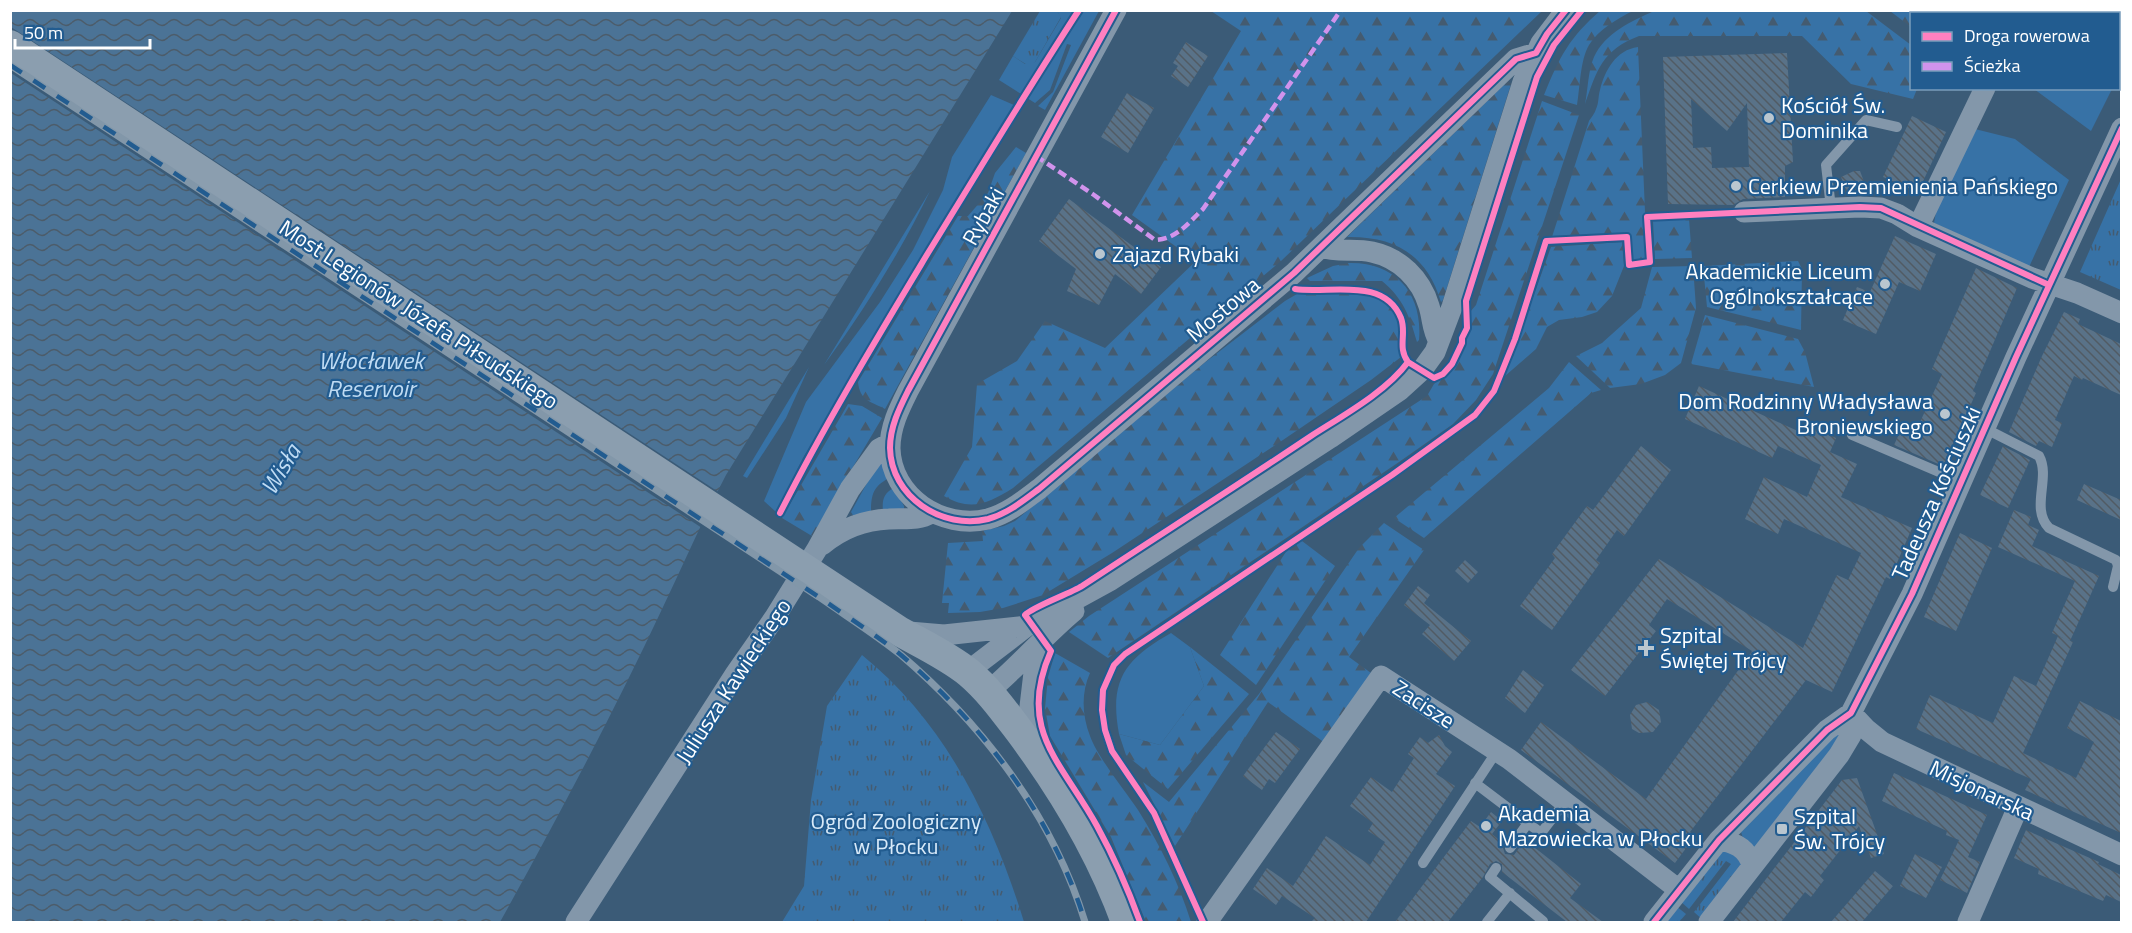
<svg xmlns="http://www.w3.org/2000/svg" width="2132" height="933" font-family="'Titillium Web',sans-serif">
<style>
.green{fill:#3772a6}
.forest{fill:url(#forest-firs)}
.park{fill:url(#park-tufts)}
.water{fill:url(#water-waves)}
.pier{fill:#3b5b77}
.building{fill:url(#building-back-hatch);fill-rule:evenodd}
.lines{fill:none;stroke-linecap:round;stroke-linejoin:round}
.service{stroke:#8397aa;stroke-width:10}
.minor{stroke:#8397aa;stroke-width:21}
.secondary{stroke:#8b9eaf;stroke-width:30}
.rail-casing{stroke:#8297a9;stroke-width:7}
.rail{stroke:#225c90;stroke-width:4.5;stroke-dasharray:14;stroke-linecap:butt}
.quiet{stroke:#d193ec;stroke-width:4.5;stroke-dasharray:9 4.5;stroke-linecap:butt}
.cycleway-casing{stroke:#225c90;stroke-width:10}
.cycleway{stroke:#ff80c0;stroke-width:6}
.poi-dot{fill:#bac6cf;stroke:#225c90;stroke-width:2}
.labels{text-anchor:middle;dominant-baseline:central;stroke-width:4.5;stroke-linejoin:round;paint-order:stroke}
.poi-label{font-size:22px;fill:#fff;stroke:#225c90;text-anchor:start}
.street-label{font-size:22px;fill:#fff;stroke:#225c90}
.park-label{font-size:22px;fill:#d8eaf9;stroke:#225c90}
.water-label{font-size:24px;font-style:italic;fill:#bfdbf3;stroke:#225c90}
</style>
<defs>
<pattern id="forest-firs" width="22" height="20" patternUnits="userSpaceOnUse" patternTransform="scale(1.5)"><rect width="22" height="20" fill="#3772a6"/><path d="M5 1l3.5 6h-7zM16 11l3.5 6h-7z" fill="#445b70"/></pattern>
<pattern id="park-tufts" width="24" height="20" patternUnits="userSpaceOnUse" patternTransform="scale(1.5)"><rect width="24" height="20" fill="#3772a6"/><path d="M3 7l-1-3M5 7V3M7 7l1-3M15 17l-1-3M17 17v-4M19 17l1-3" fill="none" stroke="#445b70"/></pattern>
<pattern id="water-waves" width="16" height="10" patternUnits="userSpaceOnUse" patternTransform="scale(1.5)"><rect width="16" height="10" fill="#4b7396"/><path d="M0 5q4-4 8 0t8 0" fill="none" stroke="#4c5c6a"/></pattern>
<pattern id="building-back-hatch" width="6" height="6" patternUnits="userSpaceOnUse" patternTransform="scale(1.5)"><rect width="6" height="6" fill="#597288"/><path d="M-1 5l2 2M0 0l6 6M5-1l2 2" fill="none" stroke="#515b64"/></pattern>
</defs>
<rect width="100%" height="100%" fill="#3b5b77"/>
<path class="green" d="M1084 10 1099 11 1045 110 1038 106 1053 92 1071 45 1067 44 1050 90 1035 103 1027 98Z
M1057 11H1075L1021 94 999 80 1013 56 1025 64 1035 62 1061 18Z
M2034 89H2112L2091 131Z
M991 95 1014 105 957 197 803 458 776 512 764 501 806 402 880 302 913 250 943 190 952 157Z
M1975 129 2015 139 2069 180 2029 267 1934 223 1936 212Z
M930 191C900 253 864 310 824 365Z
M809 367 786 418 747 478 743 476Z
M882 461 889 478C872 487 871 496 871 514L854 517 851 512 878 463Z
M894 488 904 506V510L883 512C882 501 883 493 894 488Z
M1171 633 1190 647 1204 686 1160 745 1119 734C1109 680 1125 659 1171 633Z
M1837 732 1842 736 1759 846 1753 848 1744 841 1741 832Z"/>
<path class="forest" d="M1601 10 1633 11C1618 18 1598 30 1589 45 1580 60 1580 88 1577 105L1544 95C1560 56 1569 38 1601 10Z
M1211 11H1542L1281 261 1013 488C989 503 971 512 944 496L972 447 977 384 1017 361 1045 321 1105 348 1196 261 1132 215 1241 31Z
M1654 11H1866L1911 45 1912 88 1917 89 1913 99 1851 84 1802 36H1639C1602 50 1597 70 1585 104 1588 90 1588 70 1594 57 1605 33 1632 21 1654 11Z
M1890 11H1945L1948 13 1912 14 1911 27Z
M1638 47 1647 259 1632 261 1629 233 1552 237 1589 121C1591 118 1595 113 1596 109 1599 103 1598 97 1600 90 1605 70 1616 50 1638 47Z
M1508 81 1511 84 1443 300 1441 302C1427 255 1395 236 1347 237Z
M1542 101 1579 115 1493 374 1476 400 1453 424 1399 462 1108 658 1069 632 1089 616 1427 396 1434 384 1450 371 1460 354 1469 331 1470 312 1476 305Z
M1016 147 1026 153 885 409C870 401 860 401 858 382L958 216H968L988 193 995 173Z
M1689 219 1692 258 1655 259 1653 221Z
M1622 242 1624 266 1612 296 1597 312 1582 317 1559 320 1547 327 1536 349 1505 376 1551 247Z
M1798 261 1802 269 1801 330 1707 307 1703 266Z
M1349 263C1396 262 1423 294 1419 340L1417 342C1410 317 1403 298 1382 281H1310L1307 278 1333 266Z
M1693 266 1696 308 1681 363 1665 375 1641 384 1610 388 1576 356 1602 343 1641 308 1652 267Z
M1355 293C1378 295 1402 306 1400 333 1400 343 1397 348 1401 357L1371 380 1280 442 1112 553 1043 595 1003 608 980 612 948 613 949 603H942L948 543 983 541 982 531 1004 526 1015 521 1203 364 1285 301 1297 294Z
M1705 315 1798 339 1805 352 1814 387 1691 364Z
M1569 362 1601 390 1591 393 1424 538 1394 518 1549 388Z
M848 404 862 406 882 418 812 536 782 518Z
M1384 523 1424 550 1349 657 1371 673 1325 743 1268 702 1175 846 1143 782 1169 802 1259 694 1359 548Z
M1302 541 1335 566 1256 685 1220 655 1289 547Z
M1190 647 1249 694 1168 789 1126 755 1119 734 1160 745 1204 686Z
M1055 653 1090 673C1081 693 1082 715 1090 736 1098 758 1124 789 1138 810 1160 845 1179 883 1191 922H1146L1111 837 1050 736 1045 708 1048 677Z"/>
<path class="park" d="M1040 11H1057L1061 17 1035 62 1029 66 1013 56Z
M2121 179V290L2080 272Z
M862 655C946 723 993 821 1024 922H782L804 886 811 800 827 706Z
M1723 850 1733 851 1742 865 1704 921 1694 912 1731 864 1726 861 1689 909 1680 901Z
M1676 906 1686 914 1679 922H1663Z"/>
<path class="water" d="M10 11H1012L726 475C703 519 684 563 663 607 613 714 557 819 500 922H11Z"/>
<path class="pier" d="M11 27 720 493 702 528 11 73Z"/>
<path class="building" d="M1186 42 1208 56 1188 87 1171 76 1178 66 1173 63Z
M1787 53 1793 162 1785 166V197L1743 199 1733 205 1668 204 1663 57ZM1691 99 1727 131 1747 103 1749 167 1712 168 1711 147 1693 148Z
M1127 93 1154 108 1128 153 1101 137Z
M1912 116 1946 132 1918 192 1883 177Z
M1854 171H1860L1869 195H1848L1841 177Z
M1069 199 1161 267 1141 294 1115 274 1099 305 1067 291 1076 269 1039 241Z
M1895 236 1936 254 1920 291 1899 282 1876 334 1843 320 1857 287 1870 292Z
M1976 268 2017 288 1973 391 1976 393 1943 466 1894 445 1902 428 1915 433 1942 374 1932 369Z
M2064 312 2080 319 2078 324 2121 344V395L2083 378 2082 380 2074 376 2055 420 2062 423 2052 447 2039 441 2036 446 2009 432 2042 356Z
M1699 386 1811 437 1815 429 1836 438 1830 452 1857 464 1841 497 1912 528 1890 579 1886 577 1832 692 1806 680 1690 832 1695 836 1675 863 1521 750 1541 722 1646 799 1752 651 1667 599 1649 625 1656 631 1605 696 1571 670 1659 559 1803 648 1837 575 1848 580 1861 553 1784 519 1778 534 1745 519 1764 477 1807 497 1821 465 1778 446 1772 458 1685 419Z
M1641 446 1671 470 1624 536 1617 530 1596 560 1600 563 1552 630 1520 606 1555 558 1552 554 1587 506 1593 510Z
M2003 446 2030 460 2008 508 1980 495Z
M2084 484 2121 500V520L2077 500Z
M2014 510 2031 517 2028 525 2039 530 2032 546 2099 576 2070 641 2052 633 2075 581 1998 547Z
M1960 533 1992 548 1956 631 1924 617Z
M1465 560 1478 572 1468 583 1455 571Z
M1418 586 1430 595 1424 603 1471 641 1454 661 1422 634 1430 625 1404 605Z
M2058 636 2073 642 2023 753 2076 778 2094 742 2067 728 2080 701 2121 721V833L2025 790 2031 779 1916 729 1930 695 1993 723 2014 676 2036 686Z
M1523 670 1544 685 1525 713 1505 698Z
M1647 702 1659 710 1661 722 1653 732 1639 733 1632 729 1630 715 1636 705Z
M1276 732 1300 749 1275 783 1269 779 1262 790 1243 776Z
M1439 735 1445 746 1452 752 1436 774 1455 786 1366 922H1311L1315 918 1282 896 1276 905 1253 889 1267 868 1293 886 1326 836 1370 865 1385 842 1368 831 1373 823 1350 806 1371 777 1392 792 1414 758 1408 754 1420 737 1428 743Z
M1894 773 1987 815 1968 857 1980 862 1967 893 1940 880 1959 840 1946 835 1947 831 1882 801Z
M1857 778 1884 854 1871 858 1859 826 1820 876 1824 880 1811 897 1805 892 1781 922H1733L1842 780Z
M1491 812 1502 821 1492 834 1504 844 1503 848 1505 854 1514 855 1525 840 1581 884 1570 898 1603 922H1567L1502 872V864L1496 861 1490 864 1483 877 1448 922H1395L1471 821 1480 827Z
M2026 830 2099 862 2098 864 2121 875V902L2106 895 2103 901 2038 874 2039 869 2014 858Z
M1915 854 1942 867 1926 898 1900 886Z
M1875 871 1893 886 1862 922H1831Z"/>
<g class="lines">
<path class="service" d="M1831 208 1826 165 1866 120 1897 127
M1984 428 2039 456C2051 478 2030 508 2049 528L2116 560 2118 566 2113 587
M1852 435 1960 481
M1475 783 1541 833 1565 802
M1510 848 1528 823
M1423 863 1497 751
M1496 868 1490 877 1543 921 1542 922
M1487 922 1510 893"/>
<path class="minor" d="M1116 10 908 391C899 409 890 427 890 448 891 497 942 530 988 519 1007 514 1023 501 1039 489L1294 273 1516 59 1536 53
M2065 10 2072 14
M2016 14 2017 10
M2118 35 2122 36
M1744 212 1860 207 1881 208 1897 214 1918 227 2032 278 2077 293 2122 313
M1918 227 1985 88
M1321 247C1337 253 1355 248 1372 252 1400 258 1421 279 1429 306 1433 319 1432 330 1439 341
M822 545C841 529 864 520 889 519 904 518 918 521 931 513
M909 632 944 635 1027 626
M967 672 1027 626 1111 580 1330 438 1400 390 1422 370 1435 352 1452 307 1523 82 1541 43 1566 10
M989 691C1019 666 1044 636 1074 611
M1851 713 1866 729 1882 742 2122 855
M1036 746 1029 715 1037 647
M1719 840C1734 842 1747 848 1752 865
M576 922 736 673 775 617 817 549 850 489 879 449 890 443
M1207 922 1381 676 1509 759 1679 890
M1654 922 1719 840 1827 730 1851 713
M1709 922 1839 755 1851 735V713L1912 594 2016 357 2122 128
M1968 922 2018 807"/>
<path class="secondary" d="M10 45 899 631C922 644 948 656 969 673 989 690 1004 711 1020 732 1064 791 1101 853 1126 922"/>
<g class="rail-casing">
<path id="rail" d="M10 65 819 597C846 616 875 634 901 655 984 726 1053 817 1085 922"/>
</g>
<use href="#rail" class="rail"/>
<path class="quiet" d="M1036 156 1094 195 1155 240C1177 239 1188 223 1203 209L1341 10"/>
<g class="cycleway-casing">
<path id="cycleway" d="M1116 10 908 391C899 409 890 427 890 448 891 497 942 530 988 519 1007 514 1023 501 1039 489L1294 273 1516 59 1536 53 1547 34 1566 10
M1295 289C1330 294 1384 276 1401 318 1407 334 1397 347 1408 362
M780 513C825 424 877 338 928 253 978 172 1027 90 1079 10
M1140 922C1128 889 1114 857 1097 826 1062 762 1016 730 1051 651L1025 615C1032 607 1069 594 1082 586 1158 536 1235 487 1311 436 1342 416 1386 392 1408 362L1434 378 1443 374 1452 364 1462 343V338L1467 328 1466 301 1537 77 1554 45 1582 10
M1203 922 1154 813 1112 751 1105 730 1102 710 1103 690 1114 665 1125 654 1392 475 1475 415 1494 391 1515 339 1546 241 1627 237 1629 265 1650 262 1647 217 1860 207 1881 208 2049 285
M1654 922 1719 840 1827 730 1851 713 1912 594 2016 357 2122 128"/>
</g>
<use href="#cycleway" class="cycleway"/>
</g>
<g class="poi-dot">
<circle cx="1769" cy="118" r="6"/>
<circle cx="1736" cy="186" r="6"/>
<circle cx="1100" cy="254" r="6"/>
<circle cx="1885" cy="284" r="6"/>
<circle cx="1945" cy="414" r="6"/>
<path d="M1643 639h6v6h6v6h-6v6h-6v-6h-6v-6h6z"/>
<circle cx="1486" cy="826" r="6"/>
<rect x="1776" y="823" width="12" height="12" rx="3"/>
</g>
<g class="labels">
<g class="poi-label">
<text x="1781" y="105">Kościół Św.<tspan x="1781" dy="25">Dominika</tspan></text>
<text x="1748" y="186">Cerkiew Przemienienia Pańskiego</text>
<text x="1112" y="254">Zajazd Rybaki</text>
<text x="1873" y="271" text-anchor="end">Akademickie Liceum<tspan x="1873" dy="25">Ogólnokształcące</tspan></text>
<text x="1933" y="401" text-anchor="end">Dom Rodzinny Władysława<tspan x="1933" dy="25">Broniewskiego</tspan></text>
<text x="1660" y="635">Szpital<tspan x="1660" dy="25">Świętej Trójcy</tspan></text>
<text x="1498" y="813">Akademia<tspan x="1498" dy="25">Mazowiecka w Płocku</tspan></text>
<text x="1794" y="816">Szpital<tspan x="1794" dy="25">Św. Trójcy</tspan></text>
</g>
<g class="street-label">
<text transform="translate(983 216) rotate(-61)">Rybaki</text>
<text transform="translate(1223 309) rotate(-40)">Mostowa</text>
<text transform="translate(419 314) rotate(33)">Most Legionów Józefa Piłsudskiego</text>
<text transform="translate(1936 493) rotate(-66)">Tadeusza Kościuszki</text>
<text transform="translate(733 681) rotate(-57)">Juliusza Kawieckiego</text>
<text transform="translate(1424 704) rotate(33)">Zacisze</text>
<text transform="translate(1982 790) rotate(25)">Misjonarska</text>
</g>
<g class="park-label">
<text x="896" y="821">Ogród Zoologiczny<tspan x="896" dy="25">w Płocku</tspan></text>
</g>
<g class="water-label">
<text x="371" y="360">Włocławek<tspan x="371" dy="28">Reservoir</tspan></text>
<text transform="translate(280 469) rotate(-59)">Wisła</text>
</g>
</g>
<rect width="2132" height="933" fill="none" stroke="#ffffff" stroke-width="24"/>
<rect x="1910" y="12" width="210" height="78" fill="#225c90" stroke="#7a9dbc" stroke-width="1.5"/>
<rect x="1922" y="32" width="30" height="9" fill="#ff80c0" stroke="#7a9dbc" stroke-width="1.5"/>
<text x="1964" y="42" font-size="18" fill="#ffffff">Droga rowerowa</text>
<rect x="1922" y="62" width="30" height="9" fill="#d193ec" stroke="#7a9dbc" stroke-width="1.5"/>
<text x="1964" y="72" font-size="18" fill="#ffffff">Ścieżka</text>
<path d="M15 39v9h135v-9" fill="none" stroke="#ffffff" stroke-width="3"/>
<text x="24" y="39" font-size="18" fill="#ffffff" stroke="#225c90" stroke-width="4.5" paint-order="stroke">50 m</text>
</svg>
